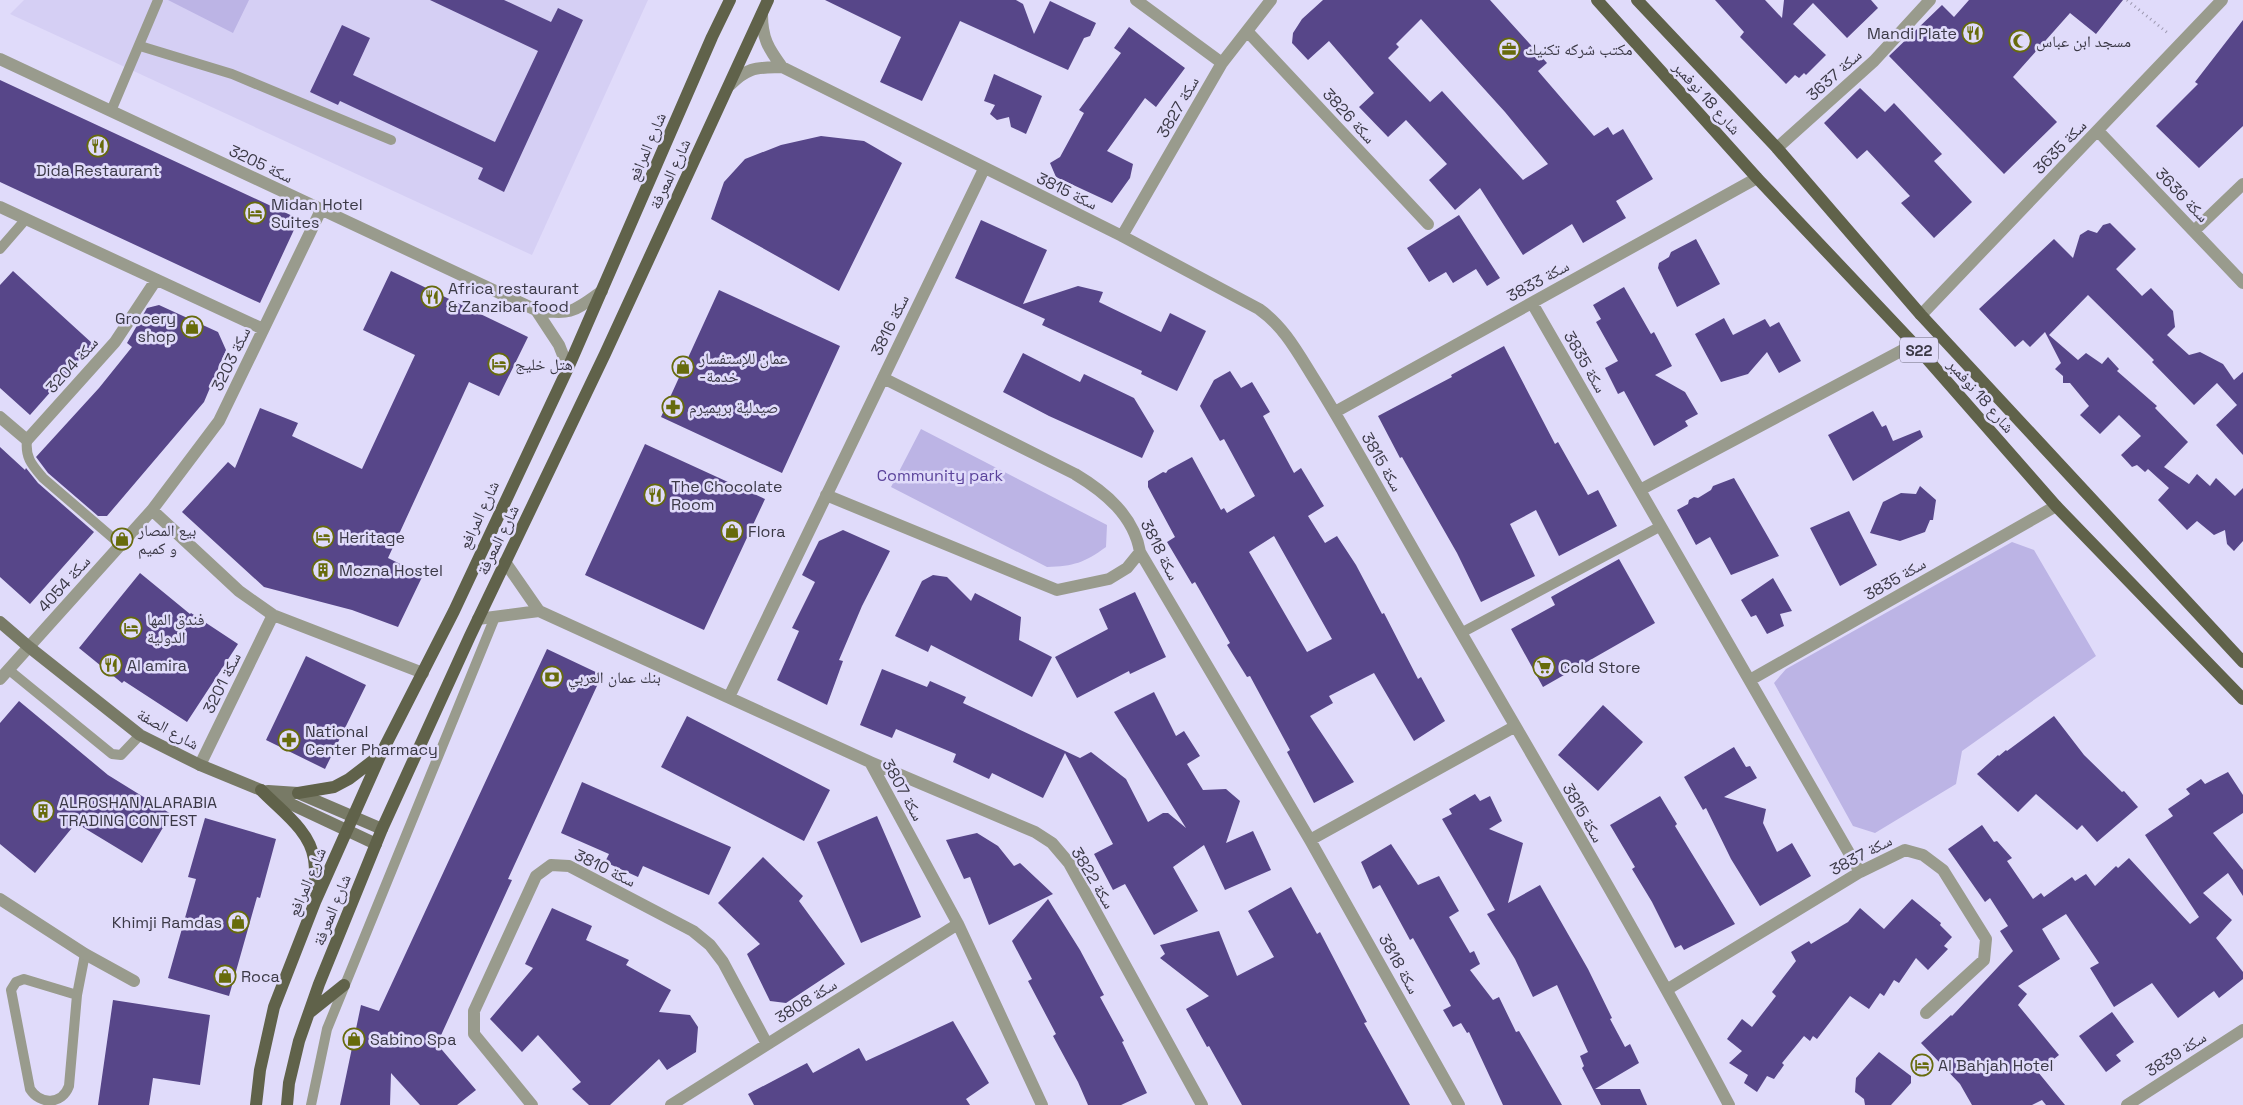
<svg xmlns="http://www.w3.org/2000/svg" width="2243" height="1105" font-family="'Space Grotesk','Noto Naskh Arabic',sans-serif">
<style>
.built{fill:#d5cff4}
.green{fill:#bcb4e5}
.building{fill:#574689;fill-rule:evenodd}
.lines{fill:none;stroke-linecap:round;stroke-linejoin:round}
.path{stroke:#9d99b1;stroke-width:3;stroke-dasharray:1 4;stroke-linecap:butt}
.lane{stroke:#999b8d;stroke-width:10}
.street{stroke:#999b8d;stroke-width:12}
.secondary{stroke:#787a66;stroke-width:12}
.primary{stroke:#60624a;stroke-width:12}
.labels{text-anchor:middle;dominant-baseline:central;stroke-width:5;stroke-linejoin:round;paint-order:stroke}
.shield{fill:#e0dbfa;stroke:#6c6a7c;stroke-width:1}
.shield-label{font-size:15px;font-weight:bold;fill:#3b3946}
.poi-label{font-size:16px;fill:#3b3946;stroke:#e0dbfa;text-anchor:start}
.street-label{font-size:16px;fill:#3b3946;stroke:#e0dbfa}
.park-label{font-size:16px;fill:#5b439b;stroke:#e0dbfa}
</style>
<rect width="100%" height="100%" fill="#e0dbfa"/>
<path class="built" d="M24 0H648L532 255 10 14Z"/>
<path class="green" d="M168 0H249L233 33Z
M921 429 1107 525 1106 547C1084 563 1074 566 1047 567L891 487Z
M2012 542 2034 550 2096 656 1962 751 1956 784 1875 833 1853 826 1774 683 1786 669Z"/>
<path class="building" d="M430 0H504L551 22 558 8 583 20 504 192 478 179 483 168 340 101 338 105 310 92 342 25 370 38 353 75 495 142 538 51Z
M825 0H1016L1023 4 1034 34 1050 1 1096 23 1090 36 1084 38 1068 70 960 21 922 101 880 82 901 37Z
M1323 0H1490L1547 63 1538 71 1594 136 1608 127 1613 135 1623 129 1653 179 1616 201 1626 218 1583 243 1572 224 1523 255 1480 188 1455 210 1429 180 1447 164 1406 120 1388 137 1359 107 1374 93 1329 41 1308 60 1292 43 1293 33 1302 19ZM1421 19 1505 112 1548 164 1523 180 1442 91 1430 102 1388 58 1399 47 1396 44Z
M1715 0H1765L1782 18 1784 0H1871L1878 8 1847 38 1813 3 1793 24 1826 55 1806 75 1804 73 1799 78 1795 75 1786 84 1740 37 1744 32Z
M1969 0H2123L2096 34 2070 13 2013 77 2057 122 2004 174 1889 56 1942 5 1954 17Z
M2243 20V126L2199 168 2156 126 2198 84 2195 82Z
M1129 27 1185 68 1156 107 1145 98 1107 151 1133 164 1130 178 1112 203 1056 177 1050 163 1060 157 1084 113 1079 110 1121 53 1114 48Z
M994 74 1042 96 1026 134 1011 127 1009 117 997 120 990 114 995 105 984 101Z
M0 80 299 219 260 303 0 182Z
M1860 88 1885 112 1894 103 1942 154 1934 161 1972 202 1934 238 1901 203 1910 196 1867 150 1857 159 1824 123Z
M821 136 864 141 902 163 839 291 711 219 724 182 745 159 781 145Z
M1459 215 1500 278 1487 286 1476 269 1453 283 1446 272 1429 282 1407 248Z
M981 220 1047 250 1023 304 1078 286 1103 292 1099 302 1161 332 1170 313 1206 331 1177 391 1141 374 1142 371 1042 325 1045 319 955 278Z
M2110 223 2136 249 2116 269 2142 296 2151 288 2173 311 2175 327 2167 335 2189 355 2200 352 2223 364 2234 380 2243 372V455L2216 425 2237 405 2217 383 2194 405 2152 362 2154 360 2088 295 2049 335 2078 360 2086 353 2102 364 2108 357 2119 369 2117 371 2157 406 2155 408 2188 442 2164 467 2189 484 2197 474 2210 486 2216 478 2235 496 2243 488V541L2234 551 2227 544 2225 530 2214 535 2197 521 2187 530 2158 500 2169 488 2148 469 2145 472 2137 465 2132 467 2121 455 2141 436 2119 415 2100 434 2080 415 2089 406 2070 383H2063V376L2055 369 2061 363 2045 332 2030 347 2023 340 2015 347 1979 309 2054 239 2073 258 2080 235 2088 230 2097 233 2103 225Z
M1696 239 1720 284 1677 307 1658 268 1659 263 1669 257 1671 252Z
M13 271 93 344 30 415 0 388V285Z
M391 271 528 337 499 396 469 382 388 558 423 575 398 627 352 610 264 587 182 512 228 462 235 468 260 408 298 423 292 436 362 469 415 355 363 330Z
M1624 287 1651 334 1654 332 1672 366 1655 375 1685 392 1698 414 1685 421 1688 426 1654 446 1624 391 1618 394 1605 368 1618 361 1596 322 1601 319 1593 305Z
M719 290 840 346 782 473 661 417Z
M159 305 218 332 226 350 204 402 107 516H98L48 473 36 457 99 388 132 347 127 343 147 308Z
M1724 318 1733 335 1765 319 1770 327 1779 322 1801 361 1779 373 1767 352 1748 374 1721 382 1695 334Z
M1504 346 1555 444 1558 442 1588 495 1598 490 1617 526 1559 556 1536 510 1510 524 1535 576 1481 602 1457 553 1402 457 1400 458 1378 416 1452 377 1451 375Z
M1023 353 1080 382 1084 374 1134 398 1154 431 1142 458 1049 416 1003 392Z
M1230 371 1241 388 1252 382 1270 412 1263 416 1294 473 1301 468 1324 506 1308 516 1325 543 1337 536 1356 565 1382 614 1384 613 1418 679 1421 677 1445 721 1414 741 1374 673 1329 696 1333 703 1310 716 1354 782 1314 803 1287 752 1290 750 1250 676 1247 677 1227 645 1230 643 1195 582 1192 584 1167 542 1175 537 1148 487V481L1163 472 1166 473 1168 470 1192 457 1221 510 1224 508 1227 513 1255 496 1224 439 1220 441 1200 406 1214 380ZM1274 536 1332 639 1307 652 1249 552Z
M1873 411 1882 427 1886 425 1893 441 1920 430 1923 437 1853 481 1828 435Z
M645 444 765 499 704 630 585 575Z
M0 447 25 470 26 468 38 483 94 532 30 604 0 577Z
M1734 478 1779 556 1731 575 1710 537 1696 545 1677 510 1688 504 1689 500 1694 497 1698 498 1711 490 1713 486Z
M1920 486 1936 500 1933 520H1930L1925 532 1900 541 1870 533 1883 502 1901 493 1916 494Z
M1849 511 1877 565 1840 586 1810 528Z
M843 530 890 551 862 606 839 660 843 661 827 705 777 680 799 631 792 628 815 582 802 575 819 541Z
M1619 559 1655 623 1543 687 1511 629 1555 605 1551 597Z
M140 573 190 614 191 613 238 644 187 722 124 681 122 683 79 648Z
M933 575 947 577 971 601 975 593 1021 617 1019 640 1052 657 1032 697 931 645 928 652 895 636 922 581Z
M1773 578 1792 611 1780 614 1784 626 1767 634 1756 615 1751 617 1741 600Z
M1135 592 1166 657 1130 674 1129 671 1077 698 1055 657 1108 629 1099 609Z
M547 649 602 675 508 879 512 880 437 1044 476 1090 457 1105H420L391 1073 390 1105H340L361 1005 379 1011Z
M306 656 366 685 325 769 266 740Z
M882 669 927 687 930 681 966 697 963 703 1080 758 1091 752 1126 779 1148 822 1163 813H1168L1186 828 1114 712 1154 692 1176 736 1184 731 1200 756 1187 764 1203 790 1226 789 1240 801 1226 843 1253 831 1271 870 1225 890 1204 845 1173 867 1198 911 1154 935 1125 884 1113 890 1094 854 1113 844 1065 753 1043 798 992 773 989 779 953 762 956 754 896 729 892 738 860 725Z
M19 701 108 775 171 814 142 863 76 823 35 873 0 844V723Z
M1603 705 1643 742 1598 791 1558 755Z
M687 716 830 790 804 841 661 767Z
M2054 716 2084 755 2122 792 2124 791 2138 807 2097 842 2082 825 2077 830 2036 794 2018 812 1977 774 1998 755 1999 756 2006 750 2007 751Z
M1734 747 1746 767 1750 766 1757 778 1724 797 1766 809 1763 823 1777 852 1792 843 1811 876 1760 906 1731 859 1706 808 1703 810 1684 777Z
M2228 772 2243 795V813L2213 833 2243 870V896L2228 873 2203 893 2232 920 2216 938 2243 972V979L2219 998 2214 991 2178 1018 2152 983 2114 1007 2090 968 2099 963 2066 914 2042 929 2060 959 2018 986 2027 994 2018 1005 2059 1055 2038 1072 2065 1105H2046L2042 1100 2032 1105H1972L1960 1084 1921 1043 1951 1015 1952 1016 2013 951 2000 931 2008 926 1990 898 1985 902 1948 849 1982 825 1994 842 1997 841 2012 858 2007 861 2033 899 2041 893 2044 897 2072 877 2075 881 2086 874 2095 886 2116 866 2118 868 2129 858 2190 924 2199 917 2145 835 2173 816 2168 809 2190 794 2186 789 2201 779 2205 784Z
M582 782 731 847 709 895 643 866 638 877 605 862 609 854 561 833Z
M1475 794 1480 801 1490 796 1502 821 1489 829 1523 843 1508 903 1540 885 1588 969 1612 1018 1610 1019 1625 1047 1630 1044 1639 1063 1595 1089H1640L1647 1105H1601L1582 1068 1584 1066 1580 1056 1588 1052 1557 985 1533 997 1515 959 1487 914 1495 910 1442 819 1452 814 1449 809Z
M1660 796 1677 824 1675 826 1735 924 1684 950 1681 945 1675 948 1652 902 1632 869 1635 867 1610 825Z
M877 816 921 917 861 943 817 842Z
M205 818 276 839 260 898 257 897 229 996 168 978 196 879 188 877Z
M977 833 998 846 1014 866 1020 863 1053 894 989 925 970 877 964 879 946 840Z
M1391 844 1418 885 1439 876 1459 911 1449 917 1470 953 1474 951 1480 964 1470 970 1493 1000 1499 997 1516 1032 1519 1031 1562 1105H1503L1469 1032 1467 1033 1461 1023 1453 1027 1443 1010 1451 1006 1413 938 1410 940 1380 885 1373 889 1361 862Z
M763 857 803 896 799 901 845 964 786 1003 770 1001 747 954 760 944 718 903Z
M1291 887 1317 934 1320 932 1367 1022 1364 1023 1410 1105H1242L1209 1046 1207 1047 1186 1009 1209 996 1160 958 1165 954 1160 945 1219 931 1237 976 1274 957 1248 911Z
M1048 899 1080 950 1104 995 1100 997 1124 1041 1122 1042 1147 1093 1121 1105H1088L1078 1082 1053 1036 1056 1034 1028 981 1032 979 1012 941Z
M1912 899 1941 923 1940 925 1952 937 1944 946 1948 949 1928 970 1916 958 1899 983 1894 980 1884 996 1880 993 1869 1009 1850 996 1817 1039 1813 1036 1810 1041 1804 1036 1782 1063 1784 1065 1774 1079 1767 1076 1757 1092 1744 1083 1748 1075 1729 1063 1742 1051 1727 1039 1742 1019 1752 1027 1776 996 1772 992 1796 961 1791 952 1809 941 1811 944 1848 922 1860 908 1884 929Z
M552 908 592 926 586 940 629 960 626 965 671 990 659 1012 690 1015 698 1027 696 1052 667 1070 659 1059 610 1105H589L572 1089 581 1082 538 1035 522 1052 490 1019 533 968 525 964Z
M113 1000 210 1015 200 1085 153 1078 149 1105H98Z
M2112 1012 2134 1042 2116 1055 2121 1061 2106 1072 2079 1036Z
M953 1021 989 1083 966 1099 970 1105H754L748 1094 807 1063 813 1073 859 1048 866 1061Z
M1879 1052 1911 1076V1083L1891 1105H1865L1864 1099 1855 1092 1856 1078Z"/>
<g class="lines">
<path class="path" d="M2127 0 2169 34"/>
<path class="lane" d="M140 46 232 74 391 140
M111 111 158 0
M0 249 26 219
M27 440C25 458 32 465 43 478L121 545
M1461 633 1661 526
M9 670 112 754 121 755 140 735
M77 995 24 979 16 982 11 990 30 1089C40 1105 62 1105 69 1086L77 995 85 954
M311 1105 327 1029 495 617"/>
<path class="street" d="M1136 0 1222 63
M762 14C762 38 768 48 782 67
M1247 31 1428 224
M0 59 536 310C572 315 573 312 602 291
M730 85C749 66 757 68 782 67L1122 236 1259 309C1286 328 1300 357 1318 385 1350 437 1379 490 1409 542 1516 730 1628 914 1729 1105
M2098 131 2243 283
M1777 148 1874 61 1930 0
M0 207 263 329
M2194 231 2243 184
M1122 236 1222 63 1271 0
M1532 303 1860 872
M536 310 559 345 568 368
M1921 315 2222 0
M883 378 1075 474C1105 492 1134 516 1140 552L1310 840 1459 1105
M1335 412 1757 178
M0 417 27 440 115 342 156 280
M1640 490 1914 344
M826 495 1057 590 1109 579 1127 568 1140 552
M152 510 239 591 273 615 423 673
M505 562 539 611 870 762 958 924 1042 1105
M478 619 539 611
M0 679 152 510 219 421 321 210
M1750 680 2056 506
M729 697 984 169
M870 762 1035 832 1052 843 1069 863 1202 1105
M200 765 273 615
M1310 840 1514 727
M0 899 85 954 134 981
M1668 989 1860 872 1905 850 1923 855 1943 870 1986 939 1984 960 1926 1013
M532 1105 474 1034V1011L536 876 551 865 569 866 693 931 710 945 723 962 767 1044
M671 1105 958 924
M2127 1105 2243 1030"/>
<path class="secondary" d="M0 622 29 647 140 735 200 765 261 790 376 844
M268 791 298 793 382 829"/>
<path class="primary" d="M1597 0 1757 178 1914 344 2056 506 2243 699
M1637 0 1777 148 1921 315 2243 662
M261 790C280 810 310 830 314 859 316 872 315 885 315 898
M298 793 334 787 349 779 379 756
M309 1013 344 985
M256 1105 260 1070 274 1007 315 902 381 754 454 611 568 368 712 37 730 0
M287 1105 289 1083 299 1041 319 984 382 829 470 636 605 354 768 0"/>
</g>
<defs>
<g id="restaurant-ring" transform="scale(1.125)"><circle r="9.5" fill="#e0dbfa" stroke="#676b0c" stroke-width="1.5"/><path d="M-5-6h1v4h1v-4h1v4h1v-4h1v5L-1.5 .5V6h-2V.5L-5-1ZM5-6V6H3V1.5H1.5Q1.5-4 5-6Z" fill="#676b0c"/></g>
<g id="mosque-ring" transform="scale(1.125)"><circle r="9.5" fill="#e0dbfa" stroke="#676b0c" stroke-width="1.5"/><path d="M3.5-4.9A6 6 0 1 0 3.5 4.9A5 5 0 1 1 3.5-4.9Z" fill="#676b0c"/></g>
<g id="office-ring" transform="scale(1.125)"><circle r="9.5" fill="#e0dbfa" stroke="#676b0c" stroke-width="1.5"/><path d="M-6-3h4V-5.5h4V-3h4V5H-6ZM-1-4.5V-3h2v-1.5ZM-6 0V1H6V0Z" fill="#676b0c"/></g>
<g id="hotel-ring" transform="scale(1.125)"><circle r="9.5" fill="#e0dbfa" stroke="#676b0c" stroke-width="1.5"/><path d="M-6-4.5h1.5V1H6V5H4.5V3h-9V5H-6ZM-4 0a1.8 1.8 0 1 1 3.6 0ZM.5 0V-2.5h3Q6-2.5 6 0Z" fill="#676b0c"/></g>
<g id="shop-ring" transform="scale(1.125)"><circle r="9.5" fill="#e0dbfa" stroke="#676b0c" stroke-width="1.5"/><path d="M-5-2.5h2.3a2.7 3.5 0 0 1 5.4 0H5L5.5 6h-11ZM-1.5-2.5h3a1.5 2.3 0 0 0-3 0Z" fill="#676b0c"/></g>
<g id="pharmacy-ring" transform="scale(1.125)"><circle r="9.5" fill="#e0dbfa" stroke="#676b0c" stroke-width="1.5"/><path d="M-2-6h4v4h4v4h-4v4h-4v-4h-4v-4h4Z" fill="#676b0c"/></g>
<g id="building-ring" transform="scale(1.125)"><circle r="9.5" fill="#e0dbfa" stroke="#676b0c" stroke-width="1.5"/><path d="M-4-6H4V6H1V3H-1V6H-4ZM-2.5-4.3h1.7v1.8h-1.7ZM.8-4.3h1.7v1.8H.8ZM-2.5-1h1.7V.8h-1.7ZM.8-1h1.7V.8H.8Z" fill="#676b0c"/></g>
<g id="supermarket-ring" transform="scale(1.125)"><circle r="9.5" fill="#e0dbfa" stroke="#676b0c" stroke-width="1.5"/><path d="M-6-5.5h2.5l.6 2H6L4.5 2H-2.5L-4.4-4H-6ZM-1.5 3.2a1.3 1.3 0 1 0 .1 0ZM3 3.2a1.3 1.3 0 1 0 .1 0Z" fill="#676b0c"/></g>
<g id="bank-ring" transform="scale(1.125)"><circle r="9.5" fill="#e0dbfa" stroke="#676b0c" stroke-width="1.5"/><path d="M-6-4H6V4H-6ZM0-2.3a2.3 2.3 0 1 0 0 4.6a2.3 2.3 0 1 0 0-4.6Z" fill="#676b0c"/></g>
</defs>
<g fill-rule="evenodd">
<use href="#restaurant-ring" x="1973" y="33"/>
<use href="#mosque-ring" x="2020" y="41"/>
<use href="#office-ring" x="1509" y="49"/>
<use href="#restaurant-ring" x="98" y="146"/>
<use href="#hotel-ring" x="255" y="213"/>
<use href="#restaurant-ring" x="432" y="297"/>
<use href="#shop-ring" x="192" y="327"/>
<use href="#hotel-ring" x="499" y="364"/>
<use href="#shop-ring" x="683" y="367"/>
<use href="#pharmacy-ring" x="673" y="407"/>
<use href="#restaurant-ring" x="655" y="495"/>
<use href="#shop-ring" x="732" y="531"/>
<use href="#hotel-ring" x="323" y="537"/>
<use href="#shop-ring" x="122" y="539"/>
<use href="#building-ring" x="323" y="570"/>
<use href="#hotel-ring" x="131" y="628"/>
<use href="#restaurant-ring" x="111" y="665"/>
<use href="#supermarket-ring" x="1544" y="667"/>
<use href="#bank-ring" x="552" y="677"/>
<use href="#pharmacy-ring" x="289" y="740"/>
<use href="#building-ring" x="43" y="811"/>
<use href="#shop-ring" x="238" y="922"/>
<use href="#shop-ring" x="225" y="976"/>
<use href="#shop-ring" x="354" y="1039"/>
<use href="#hotel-ring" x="1922" y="1065"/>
</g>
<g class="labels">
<rect class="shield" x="1900" y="337.5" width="38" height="25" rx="4"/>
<g class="shield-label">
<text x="1919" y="350">S22</text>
</g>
<g class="poi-label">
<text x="1957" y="33" text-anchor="end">Mandi Plate</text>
<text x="2036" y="41">مسجد ابن عباس</text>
<text x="1525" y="49">مكتب شركه تكنيك</text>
<text x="98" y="170" text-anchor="middle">Dida Restaurant</text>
<text x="271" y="204">Midan Hotel<tspan x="271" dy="18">Suites</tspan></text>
<text x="448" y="288">Africa restaurant<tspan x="448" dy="18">&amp; Zanzibar food</tspan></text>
<text x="176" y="318" text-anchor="end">Grocery<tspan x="176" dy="18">shop</tspan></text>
<text x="699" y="358">عمان للإستفسار<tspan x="699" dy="18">-خدمة</tspan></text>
<text x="515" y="364">هتل خلیج</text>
<text x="689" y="407">صيدلية بريميرم</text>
<text x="671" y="486">The Chocolate<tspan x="671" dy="18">Room</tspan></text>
<text x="138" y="530">بيع المصار<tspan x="138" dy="18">و كميم</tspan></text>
<text x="748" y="531">Flora</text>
<text x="339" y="537">Heritage</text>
<text x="339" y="570">Mozna Hostel</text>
<text x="147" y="619">فندق المها<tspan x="147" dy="18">الدولية</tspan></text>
<text x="127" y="665">Al amira</text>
<text x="1560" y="667">Cold Store</text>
<text x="568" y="677">بنك عمان العربي</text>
<text x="305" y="731">National<tspan x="305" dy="18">Center Pharmacy</tspan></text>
<text x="59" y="802">ALROSHAN ALARABIA<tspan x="59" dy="18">TRADING CONTEST</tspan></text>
<text x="222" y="922" text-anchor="end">Khimji Ramdas</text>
<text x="241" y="976">Roca</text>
<text x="370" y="1039">Sabino Spa</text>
<text x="1938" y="1065">Al Bahjah Hotel</text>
</g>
<g class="street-label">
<text transform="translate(1834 75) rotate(-42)">سكة 3637</text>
<text transform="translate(1707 98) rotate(48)">شارع 18 نوفمبر</text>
<text transform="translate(1178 107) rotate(-60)">سكة 3827</text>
<text transform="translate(1349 116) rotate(47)">سكة 3826</text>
<text transform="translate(647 147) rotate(-67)">شارع المرافع</text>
<text transform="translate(2060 147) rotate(-46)">سكة 3635</text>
<text transform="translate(261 164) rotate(25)">سكة 3205</text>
<text transform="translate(670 174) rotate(-65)">شارع المعرفة</text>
<text transform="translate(1067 191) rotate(26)">سكة 3815</text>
<text transform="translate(2182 195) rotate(46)">سكة 3636</text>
<text transform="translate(1538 281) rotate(-29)">سكة 3833</text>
<text transform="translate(890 325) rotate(-64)">سكة 3816</text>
<text transform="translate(231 359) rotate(-64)">سكة 3203</text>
<text transform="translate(1585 362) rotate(60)">سكة 3835</text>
<text transform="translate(72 365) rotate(-48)">سكة 3204</text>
<text transform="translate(1981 396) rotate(49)">شارع 18 نوفمبر</text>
<text transform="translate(1382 462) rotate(60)">سكة 3815</text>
<text transform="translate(479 515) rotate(-65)">شارع المرافع</text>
<text transform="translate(498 540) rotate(-64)">شارع المعرفة</text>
<text transform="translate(1160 550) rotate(63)">سكة 3818</text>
<text transform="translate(1895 579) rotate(-30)">سكة 3835</text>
<text transform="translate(64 584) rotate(-48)">سكة 4054</text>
<text transform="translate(222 683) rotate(-64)">سكة 3201</text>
<text transform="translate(168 729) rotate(29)">شارع الصفة</text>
<text transform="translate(903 790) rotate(61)">سكة 3807</text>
<text transform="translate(1583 813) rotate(60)">سكة 3815</text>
<text transform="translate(1861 855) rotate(-28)">سكة 3837</text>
<text transform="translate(605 868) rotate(26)">سكة 3810</text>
<text transform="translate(1093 878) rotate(59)">سكة 3822</text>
<text transform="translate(307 882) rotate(-67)">شارع المرافع</text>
<text transform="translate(332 910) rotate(-68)">شارع المعرفة</text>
<text transform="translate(1399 964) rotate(61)">سكة 3818</text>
<text transform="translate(806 1001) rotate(-32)">سكة 3808</text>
<text transform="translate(2176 1054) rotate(-33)">سكة 3839</text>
</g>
<g class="park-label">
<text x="940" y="475">Community park</text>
</g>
</g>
</svg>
